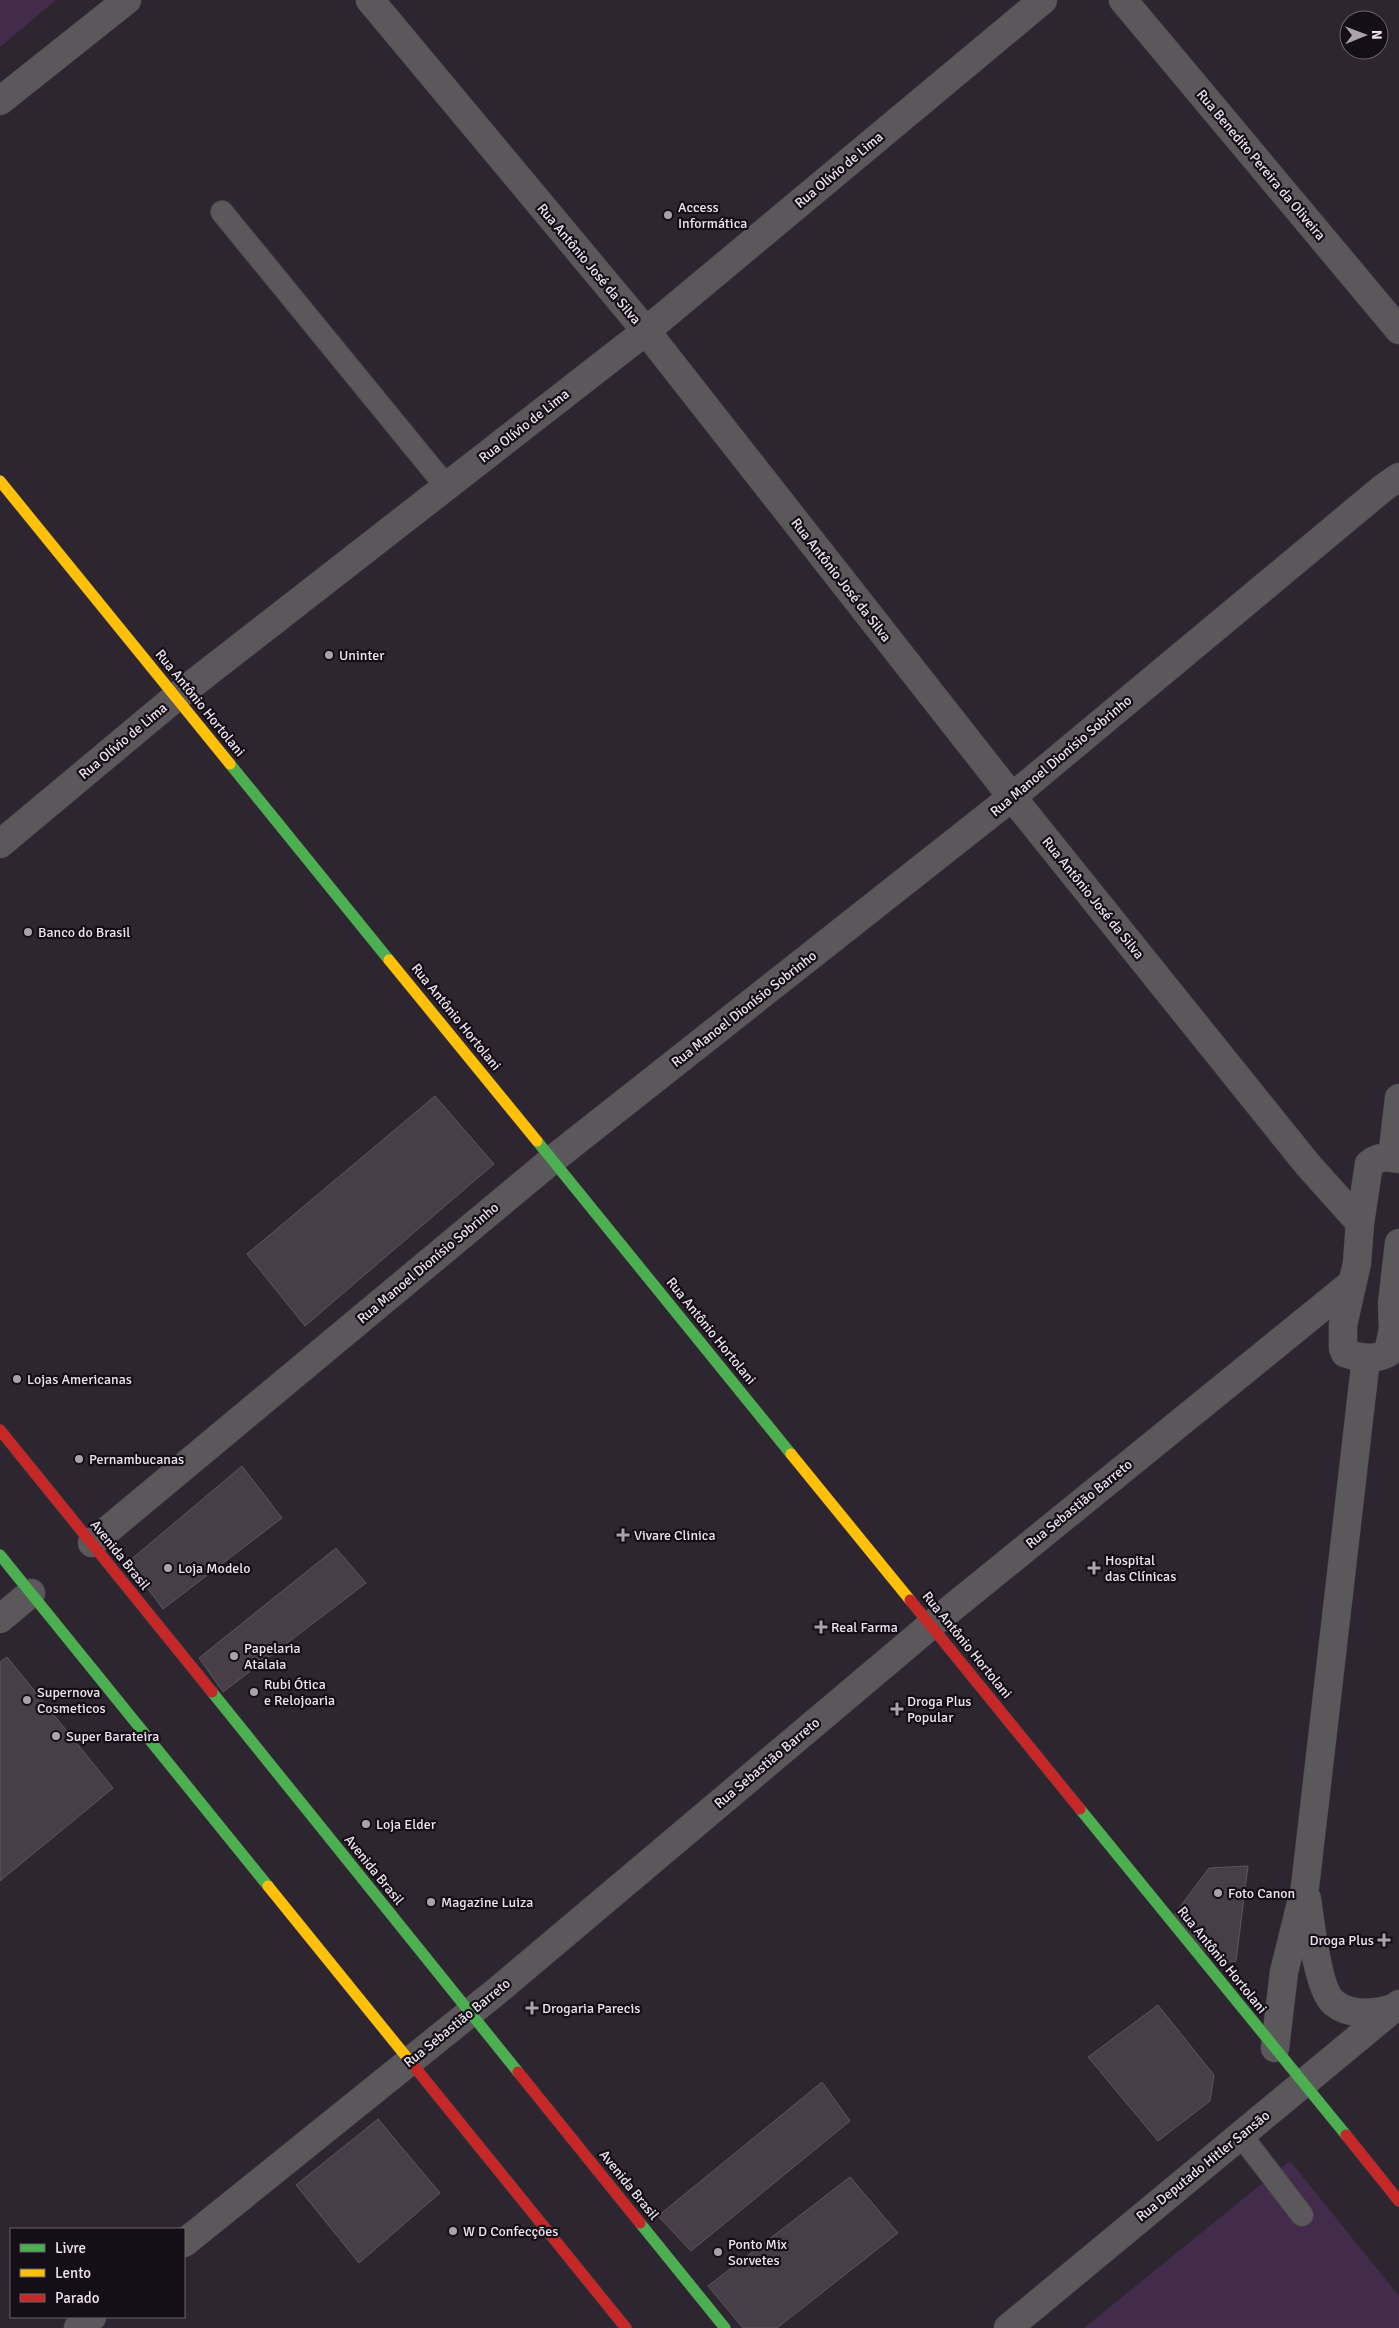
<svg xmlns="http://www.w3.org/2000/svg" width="1399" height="2328" font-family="Signika,sans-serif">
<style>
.green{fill:#432c4b}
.building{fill:#473e4a;stroke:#5c565e}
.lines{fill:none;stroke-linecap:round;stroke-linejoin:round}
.lane-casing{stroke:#47414a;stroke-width:24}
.street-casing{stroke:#47414a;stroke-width:29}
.fast-casing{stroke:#47414a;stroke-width:12}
.slow-casing{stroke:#47414a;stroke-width:12}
.jam-casing{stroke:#47414a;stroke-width:12}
.lane{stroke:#5b585b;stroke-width:22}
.street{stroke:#5b585b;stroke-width:28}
.fast{stroke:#4caf50;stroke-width:11}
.slow{stroke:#ffc107;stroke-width:11}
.jam{stroke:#c62828;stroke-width:11}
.poi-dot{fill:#a9a1ac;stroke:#140e16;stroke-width:2}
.labels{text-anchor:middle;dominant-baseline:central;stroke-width:4.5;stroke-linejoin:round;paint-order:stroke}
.street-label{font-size:14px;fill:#ece3ee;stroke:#140e16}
.poi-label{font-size:14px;fill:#ece3ee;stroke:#140e16;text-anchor:start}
</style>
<rect width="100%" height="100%" fill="#2d2630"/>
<path class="green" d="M0 0H56L0 47Z
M1290 2161 1399 2296V2328H1084Z"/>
<path class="building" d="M435 1096 494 1164 305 1326 247 1254Z
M242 1466 282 1518 163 1609 128 1562Z
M336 1548 366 1583 223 1692 199 1658Z
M7 1657 113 1788 0 1881V1662Z
M1248 1866 1236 1961 1219 1963 1171 1919 1209 1868Z
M1158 2005 1214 2075 1210 2101 1158 2141 1088 2057Z
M822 2082 850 2121 691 2251 658 2216Z
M378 2119 440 2193 359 2263 296 2185Z
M850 2177 898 2233 777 2328H743L708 2286Z"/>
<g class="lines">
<g class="lane-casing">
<path id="lane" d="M222 212 446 486
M1240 2134 1302 2215"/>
</g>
<g class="street-casing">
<path id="street" d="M370 0 646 331 1012 797 1308 1165 1360 1223
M1123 0 1399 330
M0 101 127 0
M0 844 176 697 646 331 1043 0
M1392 1158 1399 1098
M1399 1159C1386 1157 1379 1156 1369 1164L1360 1223 1357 1263 1343 1325V1348L1345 1353C1359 1358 1374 1361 1388 1353L1393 1329 1392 1304 1399 1243
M92 1543 552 1160 1012 797 1383 488 1399 477
M0 1619 31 1593
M1307 1899C1310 1920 1318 1991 1334 2003 1350 2016 1375 2014 1393 2008
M1275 2048 1284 1972 1305 1887 1366 1358
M184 2243 497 1991 931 1625 1352 1283
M78 2328 92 2317
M1008 2328 1399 2004"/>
</g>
<g class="fast-casing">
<path id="fast" d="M230 764 389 960
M537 1141 791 1454
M0 1555 268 1886
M212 1692 518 2072
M1080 1809 1346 2135
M640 2223 725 2328"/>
</g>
<g class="slow-casing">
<path id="slow" d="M0 481 230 764
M389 960 537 1141
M791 1454 910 1600
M268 1886 413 2065"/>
</g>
<g class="jam-casing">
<path id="jam" d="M0 1430 212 1692
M910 1600 1080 1809
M413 2065 626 2328
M518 2072 640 2223
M1346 2135 1399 2201"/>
</g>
<use href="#lane" class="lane"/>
<use href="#street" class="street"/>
<use href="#fast" class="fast"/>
<use href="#slow" class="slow"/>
<use href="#jam" class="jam"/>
</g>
<g class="poi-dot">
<circle cx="668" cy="215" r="5"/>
<circle cx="329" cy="655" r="5"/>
<circle cx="28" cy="932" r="5"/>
<circle cx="17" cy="1379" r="5"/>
<circle cx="79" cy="1459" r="5"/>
<path d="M620.5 1527.5h5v5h5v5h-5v5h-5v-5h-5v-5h5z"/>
<circle cx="168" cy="1568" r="5"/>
<path d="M1091.5 1560.5h5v5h5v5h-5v5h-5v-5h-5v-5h5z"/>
<path d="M818.5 1619.5h5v5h5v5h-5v5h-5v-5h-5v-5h5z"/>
<circle cx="234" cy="1656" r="5"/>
<circle cx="254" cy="1692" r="5"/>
<circle cx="27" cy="1700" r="5"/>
<path d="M894.5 1701.5h5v5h5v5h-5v5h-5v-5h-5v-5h5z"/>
<circle cx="56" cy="1736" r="5"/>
<circle cx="366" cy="1824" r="5"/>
<circle cx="1218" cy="1893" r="5"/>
<circle cx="431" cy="1902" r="5"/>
<path d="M1381.5 1932.5h5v5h5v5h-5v5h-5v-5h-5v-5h5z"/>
<path d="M529.5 2000.5h5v5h5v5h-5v5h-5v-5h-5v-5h5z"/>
<circle cx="453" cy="2231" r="5"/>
<circle cx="718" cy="2252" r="5"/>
</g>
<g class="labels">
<g class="street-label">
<text transform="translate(1261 165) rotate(50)">Rua Benedito Pereira da Oliveira</text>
<text transform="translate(839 170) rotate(-40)">Rua Olívio de Lima</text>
<text transform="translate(589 264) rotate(50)">Rua Antônio José da Silva</text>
<text transform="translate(524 426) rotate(-38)">Rua Olívio de Lima</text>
<text transform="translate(841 580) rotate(52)">Rua Antônio José da Silva</text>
<text transform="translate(200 703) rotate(51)">Rua Antônio Hortolani</text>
<text transform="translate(123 741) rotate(-40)">Rua Olívio de Lima</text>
<text transform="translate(1061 756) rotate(-40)">Rua Manoel Dionísio Sobrinho</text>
<text transform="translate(1093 898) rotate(51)">Rua Antônio José da Silva</text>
<text transform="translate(744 1009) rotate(-38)">Rua Manoel Dionísio Sobrinho</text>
<text transform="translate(456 1017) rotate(51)">Rua Antônio Hortolani</text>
<text transform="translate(428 1263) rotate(-40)">Rua Manoel Dionísio Sobrinho</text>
<text transform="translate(711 1331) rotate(51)">Rua Antônio Hortolani</text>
<text transform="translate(1079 1504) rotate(-39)">Rua Sebastião Barreto</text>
<text transform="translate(120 1555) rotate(51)">Avenida Brasil</text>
<text transform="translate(967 1645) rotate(51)">Rua Antônio Hortolani</text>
<text transform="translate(767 1763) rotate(-40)">Rua Sebastião Barreto</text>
<text transform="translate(374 1870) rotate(51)">Avenida Brasil</text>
<text transform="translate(1222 1960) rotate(51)">Rua Antônio Hortolani</text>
<text transform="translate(457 2023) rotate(-39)">Rua Sebastião Barreto</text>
<text transform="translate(1203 2166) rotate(-39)">Rua Deputado Hitler Sansão</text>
<text transform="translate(629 2185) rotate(51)">Avenida Brasil</text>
</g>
<g class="poi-label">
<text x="678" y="207">Access<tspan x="678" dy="16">Informática</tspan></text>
<text x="339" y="655">Uninter</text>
<text x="38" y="932">Banco do Brasil</text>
<text x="27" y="1379">Lojas Americanas</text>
<text x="89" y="1459">Pernambucanas</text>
<text x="634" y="1535">Vivare Clinica</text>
<text x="1105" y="1560">Hospital<tspan x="1105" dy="16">das Clínicas</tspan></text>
<text x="178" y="1568">Loja Modelo</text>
<text x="831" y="1627">Real Farma</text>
<text x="244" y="1648">Papelaria<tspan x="244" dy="16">Atalaia</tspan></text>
<text x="264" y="1684">Rubi Ótica<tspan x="264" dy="16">e Relojoaria</tspan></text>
<text x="37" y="1692">Supernova<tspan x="37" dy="16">Cosmeticos</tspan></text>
<text x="907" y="1701">Droga Plus<tspan x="907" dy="16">Popular</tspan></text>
<text x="66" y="1736">Super Barateira</text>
<text x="376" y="1824">Loja Elder</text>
<text x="1228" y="1893">Foto Canon</text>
<text x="441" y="1902">Magazine Luiza</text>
<text x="1374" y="1940" text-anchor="end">Droga Plus</text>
<text x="542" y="2008">Drogaria Parecis</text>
<text x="463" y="2231">W D Confecções</text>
<text x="728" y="2244">Ponto Mix<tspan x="728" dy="16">Sorvetes</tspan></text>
</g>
</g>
<rect x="10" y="2228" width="175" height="90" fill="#140e16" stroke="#6a636c"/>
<rect x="20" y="2244" width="25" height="8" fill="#4caf50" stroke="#6a636c"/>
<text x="55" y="2253" font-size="15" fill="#ece3ee">Livre</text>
<rect x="20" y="2269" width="25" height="8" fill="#ffc107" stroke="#6a636c"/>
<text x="55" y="2278" font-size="15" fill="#ece3ee">Lento</text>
<rect x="20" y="2294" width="25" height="8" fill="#c62828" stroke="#6a636c"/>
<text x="55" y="2303" font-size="15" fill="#ece3ee">Parado</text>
<g transform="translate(1364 35) rotate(89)"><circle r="24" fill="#140e16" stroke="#6a636c"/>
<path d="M0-4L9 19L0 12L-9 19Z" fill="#a9a1ac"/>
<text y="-8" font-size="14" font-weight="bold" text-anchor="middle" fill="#ece3ee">N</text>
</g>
</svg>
